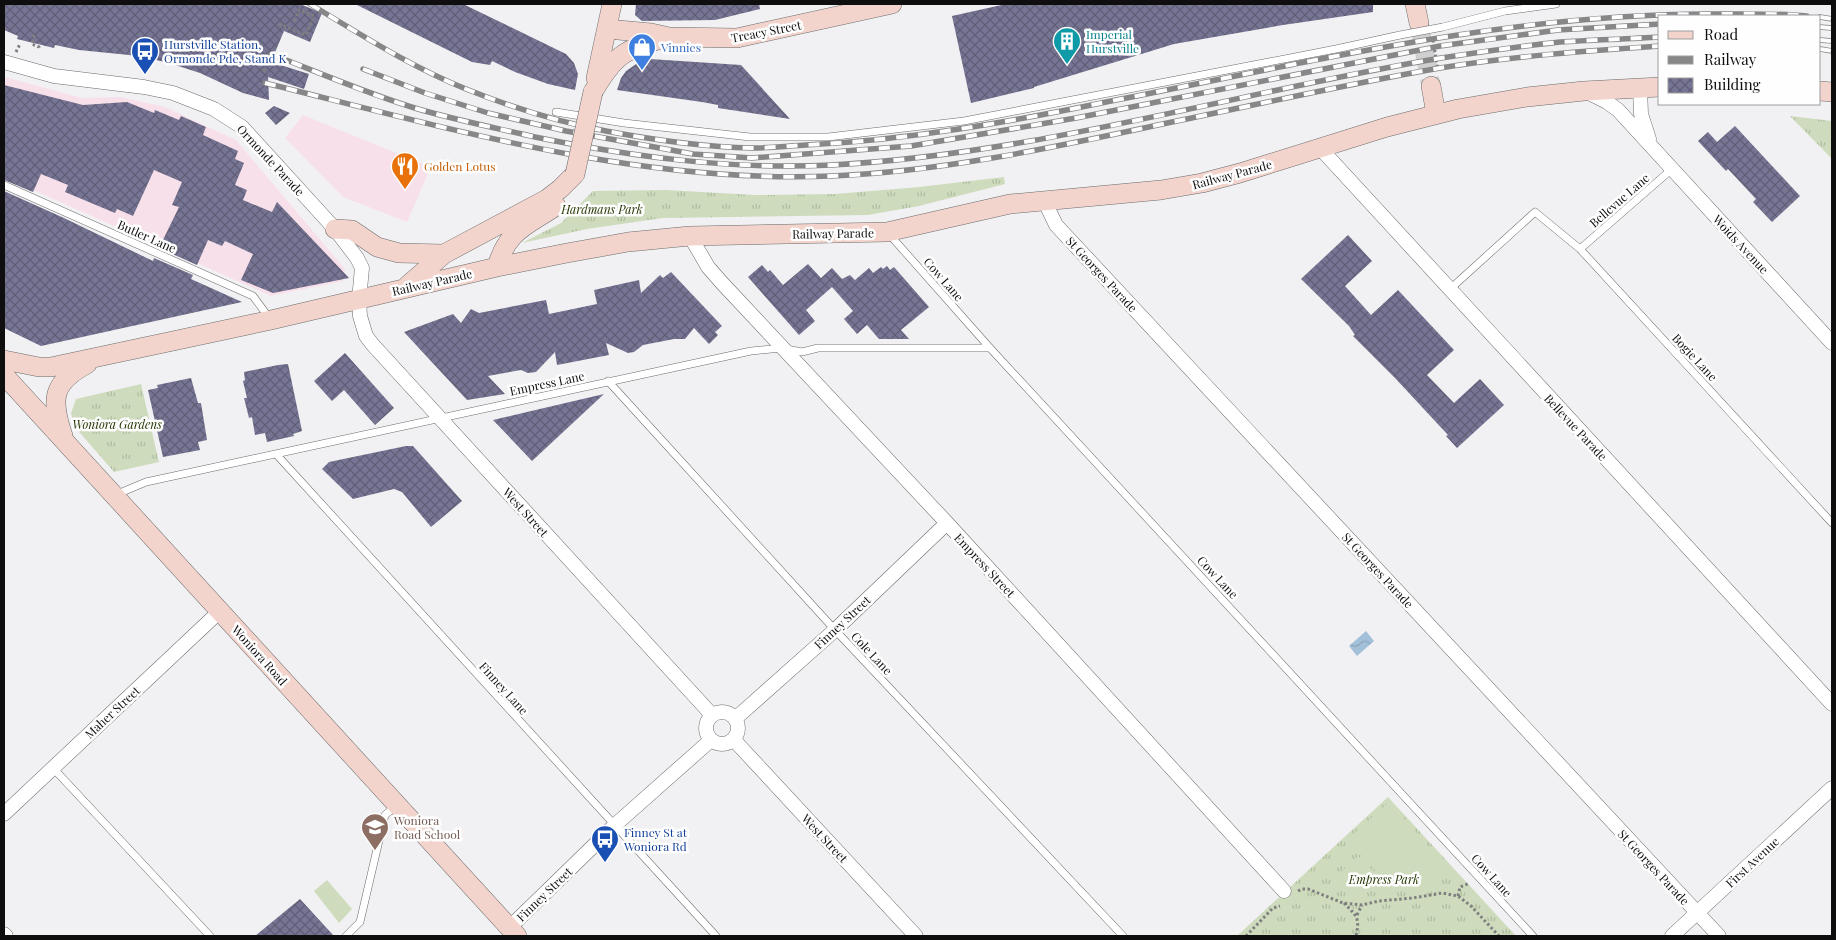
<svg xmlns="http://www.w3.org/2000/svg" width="1836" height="940" font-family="'Playfair Display',serif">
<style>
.commercial{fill:#f8e0eb}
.grass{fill:url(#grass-tufts)}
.garden{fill:#cedcbd}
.water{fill:url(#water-waves)}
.building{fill:url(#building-cross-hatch)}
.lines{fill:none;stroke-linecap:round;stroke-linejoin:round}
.secondary-tunnel{stroke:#cfcfd1;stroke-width:19;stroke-dasharray:19 9;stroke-linecap:butt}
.lane-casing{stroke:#6b6b6c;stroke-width:8}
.street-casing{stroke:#6b6b6c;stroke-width:15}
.secondary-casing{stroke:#6b6b6c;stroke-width:20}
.path{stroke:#7f7f80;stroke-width:3;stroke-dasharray:2.5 2.5;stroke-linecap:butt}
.lane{stroke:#fff;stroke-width:7}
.street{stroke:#fff;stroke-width:14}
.secondary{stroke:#f2d4cc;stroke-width:19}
.rail-casing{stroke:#878788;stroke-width:5.5}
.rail{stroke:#fefeff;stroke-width:4;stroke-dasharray:11;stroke-linecap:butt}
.lane-bridge-casing{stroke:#6b6b6c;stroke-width:8;stroke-linecap:butt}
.secondary-bridge-casing{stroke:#6b6b6c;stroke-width:20;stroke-linecap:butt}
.lane-bridge{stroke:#fff;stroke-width:7}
.secondary-bridge{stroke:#f2d4cc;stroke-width:19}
.labels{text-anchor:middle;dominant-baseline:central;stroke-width:5;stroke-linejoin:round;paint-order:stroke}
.street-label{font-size:12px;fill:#0e0e0e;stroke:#fefeff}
.culture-label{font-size:12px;fill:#0d838f;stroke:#fefeff;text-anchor:start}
.transit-label{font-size:12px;fill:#164399;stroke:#fefeff;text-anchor:start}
.shop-label{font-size:12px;fill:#366cbe;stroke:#fefeff;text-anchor:start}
.food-label{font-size:12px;fill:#c56008;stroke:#fefeff;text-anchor:start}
.park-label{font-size:12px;font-style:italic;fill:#253702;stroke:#fefeff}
.education-label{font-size:12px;fill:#785e54;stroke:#fefeff;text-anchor:start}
</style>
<defs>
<pattern id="grass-tufts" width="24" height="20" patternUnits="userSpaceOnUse" patternTransform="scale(1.25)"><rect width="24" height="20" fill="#cedcbd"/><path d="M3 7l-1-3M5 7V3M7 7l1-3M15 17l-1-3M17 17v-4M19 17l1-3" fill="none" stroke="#b0bca1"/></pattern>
<pattern id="water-waves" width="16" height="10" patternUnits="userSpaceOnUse" patternTransform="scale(1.25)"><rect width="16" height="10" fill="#a3c0d9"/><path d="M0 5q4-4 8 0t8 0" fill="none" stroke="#8ba4b9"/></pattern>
<pattern id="building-cross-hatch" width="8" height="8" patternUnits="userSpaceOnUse" patternTransform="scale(1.25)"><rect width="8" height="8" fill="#777594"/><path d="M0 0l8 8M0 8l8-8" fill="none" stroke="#605e77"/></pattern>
</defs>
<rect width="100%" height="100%" fill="#f1f1f3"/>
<path class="commercial" d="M5 77 82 98 121 97 165 107 236 140 345 269 343 281 271 296 4 177Z
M303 115 431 167 407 222 343 197 285 138Z"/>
<path class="grass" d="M1790 116 1832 121V159Z
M1004 177 1005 184 919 206 868 215 663 218 587 229 522 243 561 223 593 191 666 190 755 195 835 194 919 187Z
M141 384 159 462 114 472 74 426 71 413 76 399Z
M1388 797 1516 936H1237Z"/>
<path class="garden" d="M1389 802 1437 856C1439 867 1438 877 1428 884 1420 890 1408 894 1398 890 1383 883 1360 852 1348 839Z
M1358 856 1380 878 1363 893 1342 871Z
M327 880 352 909 339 923 314 891Z"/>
<path class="water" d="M1366 631 1374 641 1357 656 1349 646Z"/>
<path class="building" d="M4 4H300L322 13 310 42 284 31 271 62 309 74 304 89 268 77 269 100 243 93 200 73 169 63 139 56 79 50 55 45 54 48 17 39 18 36 4 30Z
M355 4H463L566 54 574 63 578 74 575 90 548 84 515 72 492 61 490 65 472 62Z
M636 4H759L760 9 715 20 642 21 635 15Z
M1006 4H1373V12L1283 25 1174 44 1034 87V88L971 103 952 16Z
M650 59 741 65 790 119 718 108V105L702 102 617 90 621 78 626 71 642 60Z
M4 85 83 105 127 102 154 113 155 110 179 120 181 116 206 127 203 135 238 151 235 159 244 163 235 185 247 190 243 200 272 212 277 202 349 278 273 293 241 280 253 254 225 241 222 246 208 240 197 265 159 248 179 207 172 205 182 182 154 170 133 216 117 209 115 213 65 192 68 185 41 174 33 192 4 180Z
M274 106 290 113 276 125 265 113Z
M1735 126 1800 196 1772 222 1753 202 1756 199 1728 169 1726 171 1698 141 1708 132 1717 142Z
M4 191 64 218 153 261 154 258 193 275 191 279 242 302 41 346 4 328Z
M1348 235 1372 261 1345 286 1371 315 1398 290 1454 350 1427 375 1454 403 1480 379 1504 405 1457 448 1446 436 1448 435 1395 378 1353 336 1355 335 1349 326 1301 279Z
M808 264 821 278 832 268 842 279 850 275 855 280 869 268 873 273 881 267 883 269 887 266 890 270 894 267 929 307 901 330 909 339H879L867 325 857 334 844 319 853 311 832 287 806 310 815 321 799 335 748 277 762 265 768 272 770 270 783 285Z
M671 272 722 326 715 332 718 335 709 344 694 328 685 339H674L643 345 634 352 628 353 606 343 609 355 557 365 555 352 536 372 528 373 521 370 488 376 505 394 467 400 404 332 453 314 461 323 471 309 479 313 546 300 549 314 597 304 594 290 639 280 641 293 660 275 663 278Z
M345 353 394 408 375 425 344 390 332 401 314 381Z
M288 364 302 431 293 434 294 436 267 442 265 433 255 435 252 417 249 418 244 398H247L243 381 245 380 244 372 278 365Z
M191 378 198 403H201L207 440 198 442 200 450 163 457 148 390 158 388 157 385Z
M604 394 532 461 493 420 527 412Z
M406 446H413L462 501 431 527 402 492 394 489 353 499 322 469 329 462Z
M300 899 334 936H255Z"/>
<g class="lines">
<path class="secondary-tunnel" d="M1419 23 1431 86"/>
<g class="lane-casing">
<path id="lane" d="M1443 27 1505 11 1556 4
M556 112 624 123 750 137H828L964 121 1336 49 1400 35
M4 185 253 296 270 319
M889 234 990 348 1533 936
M1580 249 1672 169
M1449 290 1535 212 1580 249 1832 523
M608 381 835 630 1123 936
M276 454 716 936
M115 495 146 482 751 351 781 348 802 352 818 348H990
M53 768 210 936
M346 936 360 922 385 815 397 805"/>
</g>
<g class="street-casing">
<path id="street" d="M4 62 54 76 144 87 173 93 214 109 242 127 335 229 357 258 362 268 359 300 360 316 366 336 373 345 712 715
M1640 87 1641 114 1649 139
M1585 91 1607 102 1618 110 1832 343
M1320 148 1832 704
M1044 200 1056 225 1719 936
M690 236 708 267 722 283 947 523 1284 891
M706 728a16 16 0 1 1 32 0a16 16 0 1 1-32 0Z
M736 718 835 630 947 523
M734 740 916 936
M4 814 220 611
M509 928 615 825 711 740
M4 934 6 936
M1672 936 1832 788"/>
</g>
<g class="secondary-casing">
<path id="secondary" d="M1415 4 1419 23
M607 29 651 33 669 37 737 38 892 4
M596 78 612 4
M1431 86 1436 114
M1820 91 1832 92
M593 92C614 56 624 49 664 38
M335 229 352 230 377 247 399 253 444 254
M497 267C507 230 527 226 556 206
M407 286 444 254 547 199 560 189 575 174
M4 360 39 367H51L271 320 497 267 567 253 628 242 690 236 887 232 1010 204 1161 190 1202 183 1240 173 1387 127 1458 109 1527 97 1584 91 1660 87
M4 375 517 936
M63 436C51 400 51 383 87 364"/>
</g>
<path class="path" d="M279 24 306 35 314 16 299 10 294 22
M34 35 32 44 39 47V50
M1433 40 1438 71
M16 52 20 44
M263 70 268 72
M1298 891 1302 889H1308L1343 903 1362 905 1379 901 1413 898 1442 893 1458 896 1471 906 1499 936
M1458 896 1460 887 1470 883
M1344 903C1357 916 1360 918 1356 936
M1357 915 1362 905
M1246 936 1273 908 1280 906"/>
<use href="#lane" class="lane"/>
<use href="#street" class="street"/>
<use href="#secondary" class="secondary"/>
<g class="rail-casing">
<path id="rail" d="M310 4C360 34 411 67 466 89 511 107 558 122 606 131 654 140 703 147 752 148 770 148 788 146 806 145 909 140 1010 122 1111 101 1311 62 1510 13 1714 14 1745 14 1776 13 1807 16
M1820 17 1832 19
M1820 27 1832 28
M1820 40 1832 41
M1820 49 1832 51
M271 54C320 73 368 94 418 109 456 120 496 128 535 137 633 157 732 170 832 165 1038 154 1238 92 1441 58 1480 52 1521 46 1560 42 1593 40 1627 39 1660 37
M363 69 425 93 488 113 566 131 693 154 752 158 911 146 1076 118 1440 46 1558 30 1660 24
M265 83C451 129 639 184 832 176 955 171 1076 142 1196 117 1278 100 1359 82 1440 68 1513 56 1586 51 1660 46"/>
</g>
<use href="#rail" class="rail"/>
<g class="lane-bridge-casing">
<path id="lane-bridge" d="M1400 35 1443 27"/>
</g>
<g class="secondary-bridge-casing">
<path id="secondary-bridge" d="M575 174 593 92"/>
</g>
<use href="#lane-bridge" class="lane-bridge"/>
<use href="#secondary-bridge" class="secondary-bridge"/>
</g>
<defs>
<g id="building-pin" transform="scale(1.4375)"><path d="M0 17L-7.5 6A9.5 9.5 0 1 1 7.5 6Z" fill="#0f9aa8" stroke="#fefeff"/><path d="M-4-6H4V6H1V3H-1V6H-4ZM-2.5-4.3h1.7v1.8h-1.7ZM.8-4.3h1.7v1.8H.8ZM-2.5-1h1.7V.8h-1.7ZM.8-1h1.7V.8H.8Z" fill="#fff"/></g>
<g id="shop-pin" transform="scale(1.4375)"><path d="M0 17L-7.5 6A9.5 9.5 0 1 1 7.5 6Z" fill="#3f7fe0" stroke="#fefeff"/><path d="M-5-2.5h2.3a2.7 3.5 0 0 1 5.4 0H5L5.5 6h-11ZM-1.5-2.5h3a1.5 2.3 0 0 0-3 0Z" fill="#fff"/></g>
<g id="bus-pin" transform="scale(1.4375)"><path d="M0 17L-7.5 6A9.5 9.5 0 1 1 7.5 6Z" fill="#1a4fb4" stroke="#fefeff"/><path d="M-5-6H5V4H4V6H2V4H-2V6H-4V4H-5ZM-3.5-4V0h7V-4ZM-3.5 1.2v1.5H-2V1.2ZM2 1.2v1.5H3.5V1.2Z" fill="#fff"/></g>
<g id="restaurant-pin" transform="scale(1.4375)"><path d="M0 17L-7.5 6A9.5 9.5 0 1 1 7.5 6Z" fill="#e8710a" stroke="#fefeff"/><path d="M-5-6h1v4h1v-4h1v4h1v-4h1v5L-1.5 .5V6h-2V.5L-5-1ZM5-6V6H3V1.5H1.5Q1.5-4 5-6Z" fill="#fff"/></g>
<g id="school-pin" transform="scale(1.4375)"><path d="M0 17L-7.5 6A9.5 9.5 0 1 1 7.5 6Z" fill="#8d6e63" stroke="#fefeff"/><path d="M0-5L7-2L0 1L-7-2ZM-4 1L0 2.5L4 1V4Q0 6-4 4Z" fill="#fff"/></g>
</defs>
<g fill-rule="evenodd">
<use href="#building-pin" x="1067" y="41"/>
<use href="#shop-pin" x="642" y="47"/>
<use href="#bus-pin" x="145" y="51"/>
<use href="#restaurant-pin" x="405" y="166"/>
<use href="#school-pin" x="375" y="827"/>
<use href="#bus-pin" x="605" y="839"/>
</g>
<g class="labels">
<g class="street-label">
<text transform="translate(766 31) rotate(-11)">Treacy Street</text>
<text transform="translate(271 160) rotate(47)">Ormonde Parade</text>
<text transform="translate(1232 174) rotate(-15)">Railway Parade</text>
<text transform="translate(1619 200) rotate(-41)">Bellevue Lane</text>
<text transform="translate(833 233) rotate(-1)">Railway Parade</text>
<text transform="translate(147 236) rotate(24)">Butler Lane</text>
<text transform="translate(1741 244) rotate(47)">Woids Avenue</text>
<text transform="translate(1102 274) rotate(47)">St Georges Parade</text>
<text transform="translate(944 279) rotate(49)">Cow Lane</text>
<text transform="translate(432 282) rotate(-13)">Railway Parade</text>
<text transform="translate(1695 357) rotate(47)">Bogie Lane</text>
<text transform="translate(547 383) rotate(-12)">Empress Lane</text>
<text transform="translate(1576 427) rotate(47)">Bellevue Parade</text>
<text transform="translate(526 512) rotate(48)">West Street</text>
<text transform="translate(985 565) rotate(47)">Empress Street</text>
<text transform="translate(1378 570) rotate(47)">St Georges Parade</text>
<text transform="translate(1218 577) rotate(47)">Cow Lane</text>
<text transform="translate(842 622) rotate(-43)">Finney Street</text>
<text transform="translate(872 653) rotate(47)">Cole Lane</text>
<text transform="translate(260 655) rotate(48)">Woniora Road</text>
<text transform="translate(504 688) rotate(48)">Finney Lane</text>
<text transform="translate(112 712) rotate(-43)">Maher Street</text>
<text transform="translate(825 838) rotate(47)">West Street</text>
<text transform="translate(1752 862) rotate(-43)">First Avenue</text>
<text transform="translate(1654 867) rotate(47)">St Georges Parade</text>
<text transform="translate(1492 875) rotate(48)">Cow Lane</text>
<text transform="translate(544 894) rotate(-44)">Finney Street</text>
</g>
<g class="culture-label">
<text x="1086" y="34">Imperial<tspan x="1086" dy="14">Hurstville</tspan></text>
</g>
<g class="transit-label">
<text x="164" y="44">Hurstville Station,<tspan x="164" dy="14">Ormonde Pde, Stand K</tspan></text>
<text x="624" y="832">Finney St at<tspan x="624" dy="14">Woniora Rd</tspan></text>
</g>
<g class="shop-label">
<text x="661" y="47">Vinnies</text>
</g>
<g class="food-label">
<text x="424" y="166">Golden Lotus</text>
</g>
<g class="park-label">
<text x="602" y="209">Hardmans Park</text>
<text x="117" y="424">Woniora Gardens</text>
<text x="1384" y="879">Empress Park</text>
</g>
<g class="education-label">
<text x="394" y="820">Woniora<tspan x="394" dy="14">Road School</tspan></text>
</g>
</g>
<rect width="1836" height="940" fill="none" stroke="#0e0e0e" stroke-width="10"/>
<rect x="1658" y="15" width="162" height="90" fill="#fefeff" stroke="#9e9e9f"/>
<rect x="1668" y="31" width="25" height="8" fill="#f2d4cc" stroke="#9e9e9f"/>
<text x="1704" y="40" font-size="15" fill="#0e0e0e">Road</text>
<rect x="1668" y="56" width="25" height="8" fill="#878788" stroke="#9e9e9f"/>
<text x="1704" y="65" font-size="15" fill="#0e0e0e">Railway</text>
<rect x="1668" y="78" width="25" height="15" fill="url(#building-cross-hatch)" stroke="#9e9e9f"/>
<text x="1704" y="90" font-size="15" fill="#0e0e0e">Building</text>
</svg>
